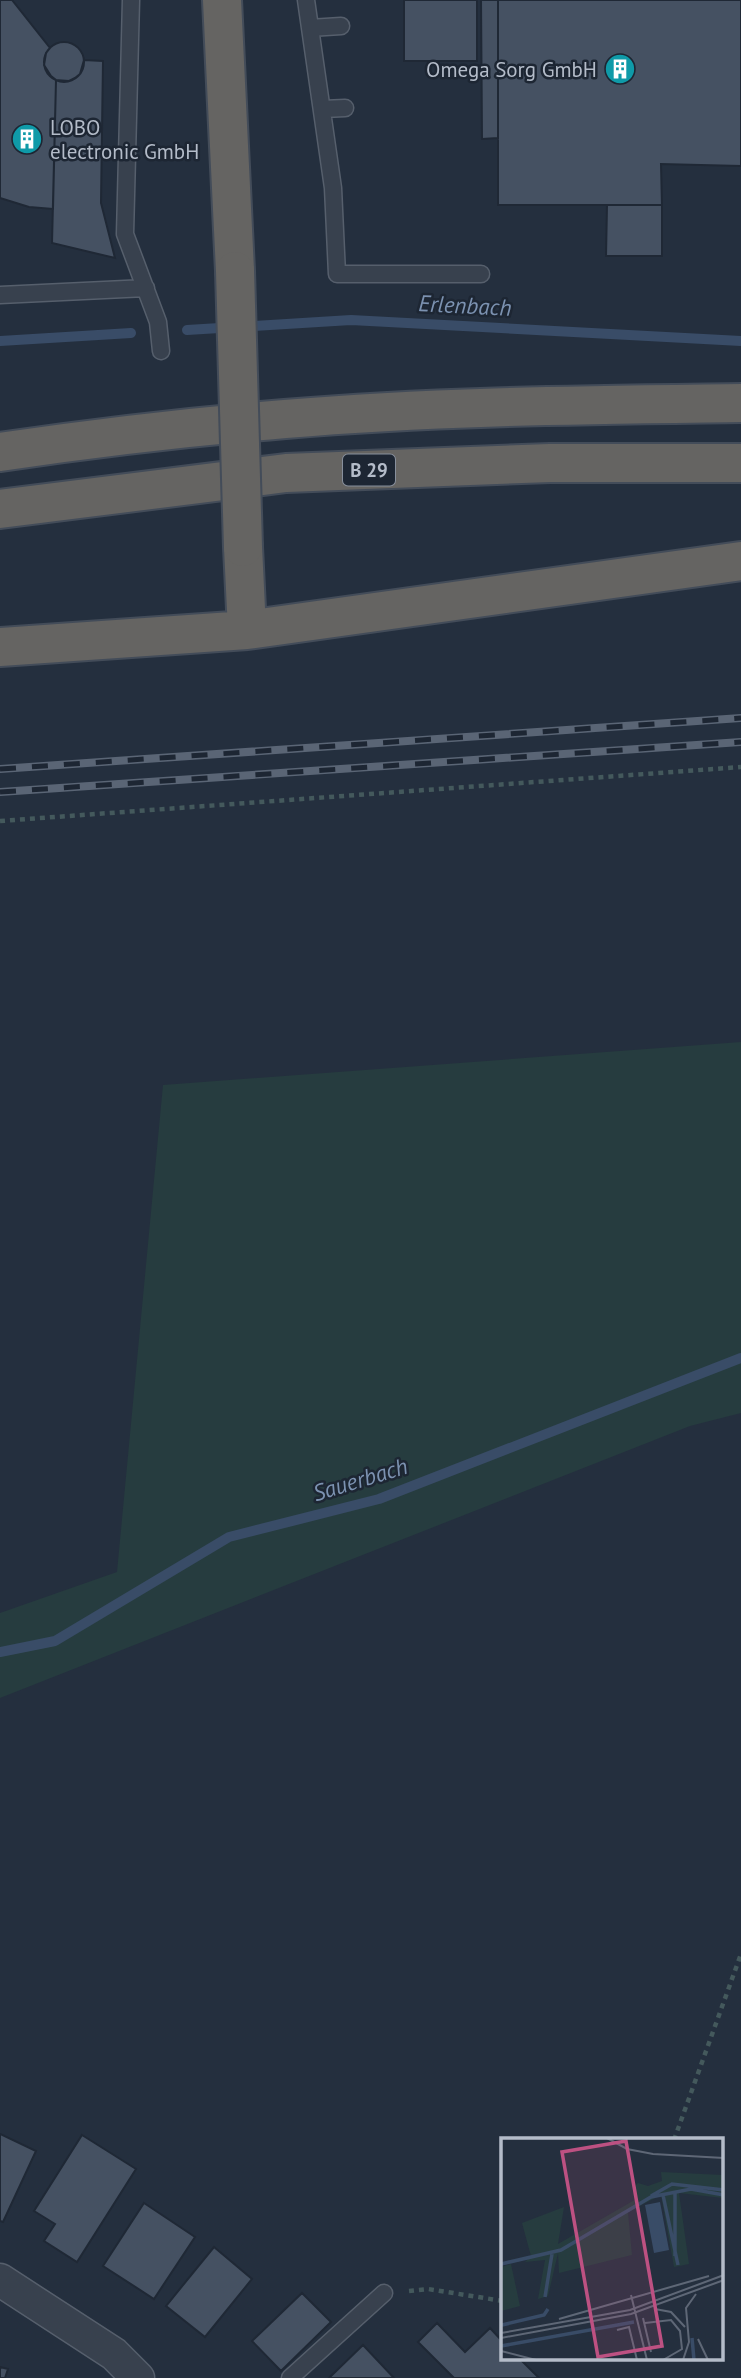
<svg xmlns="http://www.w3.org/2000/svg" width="741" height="2378" font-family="'PT Sans',sans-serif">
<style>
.green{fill:#263c3f}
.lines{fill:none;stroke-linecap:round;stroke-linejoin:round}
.stream{stroke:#394c67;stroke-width:10}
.building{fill:#455162;stroke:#1f2835;stroke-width:2}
.service-casing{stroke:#565f6c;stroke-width:19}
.minor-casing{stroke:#565f6c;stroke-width:35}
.trunk-casing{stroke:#434c59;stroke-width:42}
.path{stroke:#44595c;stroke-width:4.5;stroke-dasharray:5 5;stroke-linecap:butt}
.service{stroke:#38414e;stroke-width:16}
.minor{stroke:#38414e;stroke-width:32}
.trunk{stroke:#656462;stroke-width:38}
.rail-casing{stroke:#5a6575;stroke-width:8}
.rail{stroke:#1d2633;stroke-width:5;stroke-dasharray:16;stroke-linecap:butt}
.trunk-bridge-casing{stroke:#434c59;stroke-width:42;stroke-linecap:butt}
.trunk-bridge{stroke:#656462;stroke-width:38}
.labels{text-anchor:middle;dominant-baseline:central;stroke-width:5;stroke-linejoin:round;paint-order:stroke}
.shield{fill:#1d2633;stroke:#878f9c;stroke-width:2}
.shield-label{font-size:19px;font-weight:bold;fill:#b4bcc9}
.poi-label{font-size:21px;fill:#b4bcc9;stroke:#1d2633;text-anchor:end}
.water-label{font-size:23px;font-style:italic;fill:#7c92b1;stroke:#1d2633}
.inset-river{fill:none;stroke:#394c67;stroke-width:3.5}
.inset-road{fill:none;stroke:#5e6776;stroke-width:2}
.view{fill:#bd5182;fill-opacity:0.15;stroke:#bd5182;stroke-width:3.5}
.inset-edge{fill:none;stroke:#b4bcc9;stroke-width:3.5}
</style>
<rect width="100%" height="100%" fill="#242f3e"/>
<path class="green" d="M741 1042V1413L690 1426 0 1698V1613L117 1572 163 1085Z"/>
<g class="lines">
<path class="stream" d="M187 330 351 320 741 341
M0 341 131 333
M0 1652 55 1641 229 1537 379 1499 741 1358"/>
</g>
<path class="building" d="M0 0H12L50 48 46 53 44 65 51 76 56 80 53 209 29 207 0 198Z
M404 0H477V61H404Z
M481 0H498V138L482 139Z
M498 0H741V166L661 164 662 205H498Z
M44 62a20 20 0 1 1 40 0a20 20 0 1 1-40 0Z
M84 60 103 61 101 203 115 258 52 243 56 80 69 81 75 78 80 74Z
M607 205H662V256H606Z
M0 2134 36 2151 3 2222 0 2221Z
M82 2135 136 2169 77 2262 44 2241 55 2224 34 2211Z
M144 2203 195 2237 154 2299 103 2266Z
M214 2247 252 2279 205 2337 166 2306Z
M302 2293 331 2322 281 2371 252 2341Z
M437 2323 465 2352 490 2328 503 2342V2359H520L539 2378H454L418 2342Z
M363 2345 394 2378H329Z
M0 2367 8 2369 5 2378H0Z"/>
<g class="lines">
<g class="service-casing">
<path id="service" d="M131 0 125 234 158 322 161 351
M306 0 333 188 337 274H481
M310 28 341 26
M323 109 345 108
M0 295 146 288
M290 2378 384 2293"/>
</g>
<g class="minor-casing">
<path id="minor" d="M0 2280 114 2354 138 2378"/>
</g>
<g class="trunk-casing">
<path id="trunk" d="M222 0 235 271
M0 452C95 438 189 427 285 419 436 406 589 405 741 403
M0 509 286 473 550 463H741
M243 547 247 630
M0 647 247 630 741 561"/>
</g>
<path class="path" d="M0 821 741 767
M674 2140 741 1954
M409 2291 428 2289 503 2301"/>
<use href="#service" class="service"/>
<use href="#minor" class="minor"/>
<use href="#trunk" class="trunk"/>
<g class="rail-casing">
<path id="rail" d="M0 769 741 718
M0 792 741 742"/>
</g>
<use href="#rail" class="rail"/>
<g class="trunk-bridge-casing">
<path id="trunk-bridge" d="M235 271 243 547"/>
</g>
<use href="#trunk-bridge" class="trunk-bridge"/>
</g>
<defs>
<g id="building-disc" transform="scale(1.575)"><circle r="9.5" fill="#0f9aa8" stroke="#1d2633"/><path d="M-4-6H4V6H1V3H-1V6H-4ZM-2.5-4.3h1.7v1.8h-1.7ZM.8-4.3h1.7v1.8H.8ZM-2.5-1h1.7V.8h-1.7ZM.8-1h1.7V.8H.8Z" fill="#fff"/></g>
</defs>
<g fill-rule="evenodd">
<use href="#building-disc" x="620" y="69"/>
<use href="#building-disc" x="27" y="139"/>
</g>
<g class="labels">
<rect class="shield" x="343" y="454.5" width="52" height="31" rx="5"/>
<g class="shield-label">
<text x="369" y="470">B 29</text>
</g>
<g class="poi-label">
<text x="597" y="69">Omega Sorg GmbH</text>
<text x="50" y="127" text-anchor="start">LOBO<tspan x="50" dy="24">electronic GmbH</tspan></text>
</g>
<g class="water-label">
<text transform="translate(465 305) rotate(3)">Erlenbach</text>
<text transform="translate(360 1479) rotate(-17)">Sauerbach</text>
</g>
</g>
<g transform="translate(501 2138)">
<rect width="222" height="222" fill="#242f3e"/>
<path d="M160 34 222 37V60L178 55 188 126 173 129 160 57 127 74 131 117 58 135 57 115 47 158 37 161 44 122 24 124 30 118 21 85 63 69 57 106 137 60 132 50 137 45 147 48 161 43ZM10 126 19 168 0 173V129Z" fill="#263c3f"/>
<path d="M159 64 168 112 153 115 144 67Z" fill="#394c67"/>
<path class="inset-river" d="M174 53V118M162 57 177 127M150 58 171 46 223 52M0 126 60 112 150 59 190 51 223 57M44 159 51 116M1 187 43 177 47 171M191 200 193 222M0 208 133 184"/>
<path class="inset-road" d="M106 0 126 11 152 16 223 20M130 157 146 222M154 171 170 174 184 189M142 180 150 214M58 181 208 138M144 185 170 182 179 193 181 211 162 222M116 192 128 189 136 222M0 195 129 172 223 137M0 200 130 176 223 142M197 201 207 222M0 213 35 222M182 222 188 204 185 170 195 156"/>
<path class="view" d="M125 3 161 208 97 219 61 14Z"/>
<rect width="222" height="222" class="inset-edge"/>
</g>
</svg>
